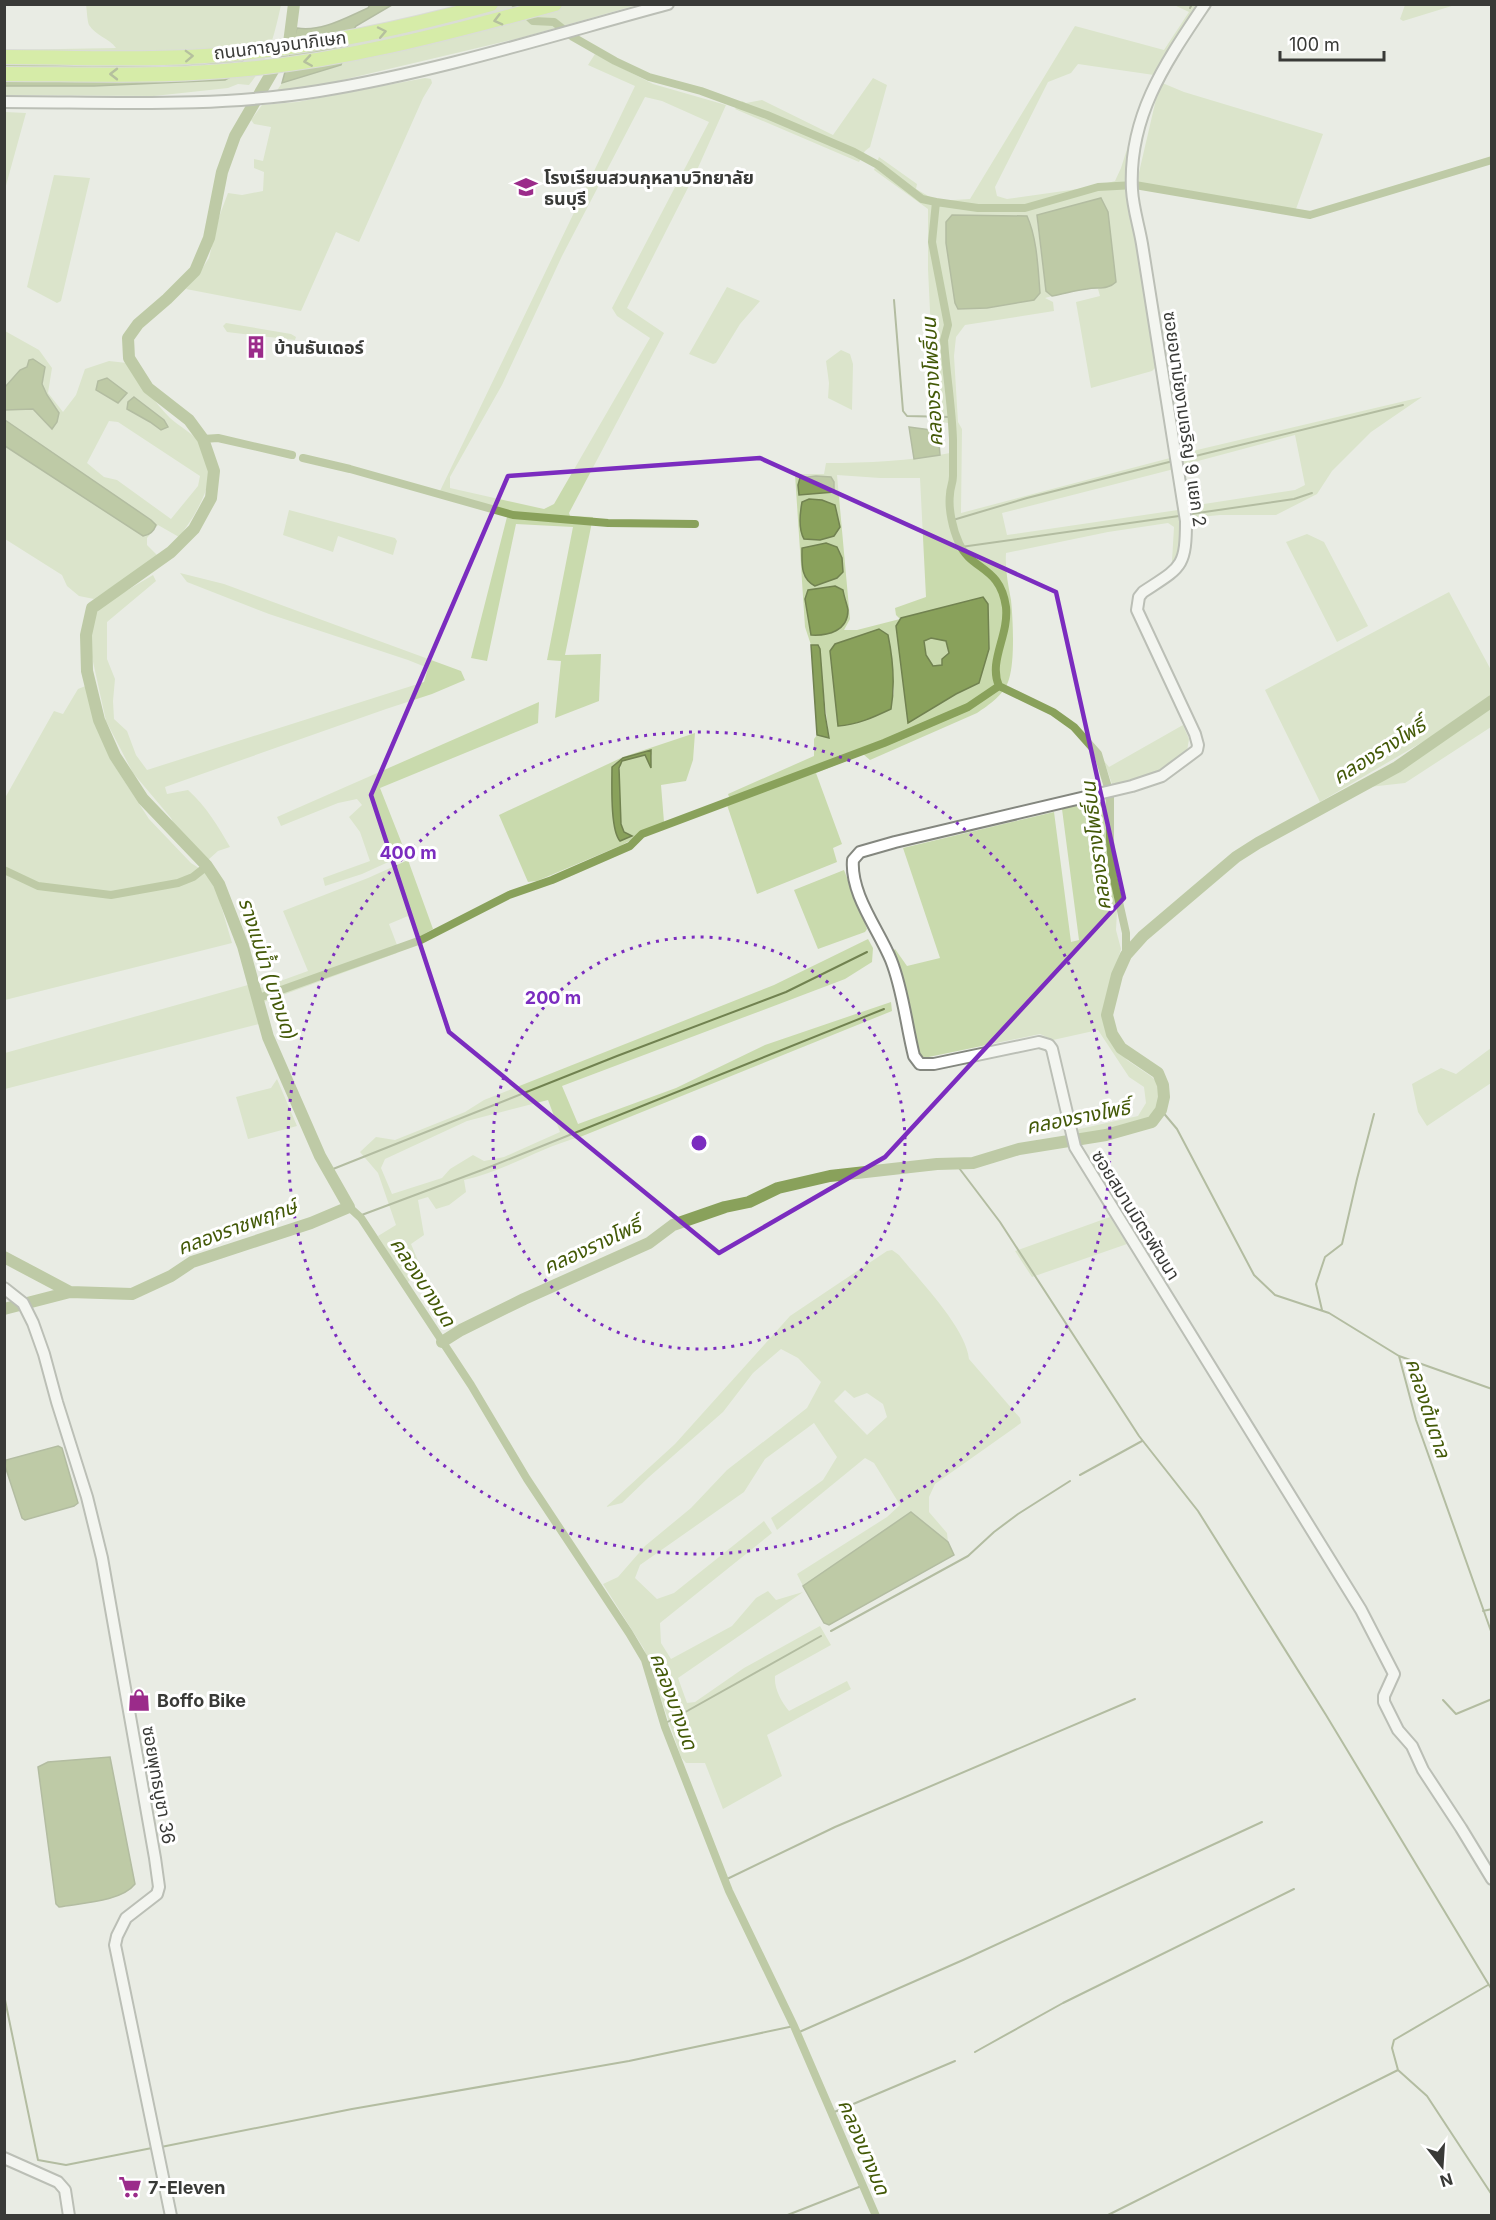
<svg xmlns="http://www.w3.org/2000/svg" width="1496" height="2220" font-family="Inter,'Noto Sans Thai',sans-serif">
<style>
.green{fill:#c9daad;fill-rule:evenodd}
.water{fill:#89a15b;stroke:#718250;stroke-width:1.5;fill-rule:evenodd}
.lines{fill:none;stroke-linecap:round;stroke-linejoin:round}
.stream{stroke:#718250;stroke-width:2}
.canal{stroke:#89a15b;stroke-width:8}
.river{stroke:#89a15b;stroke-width:12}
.secondary-casing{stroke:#84877f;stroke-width:14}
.highway-casing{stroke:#c8c8c7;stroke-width:16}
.secondary{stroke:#fff;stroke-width:10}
.highway{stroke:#beea5f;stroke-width:14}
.oneway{stroke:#758949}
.marked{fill:none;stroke:#7b2cbf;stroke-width:4.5;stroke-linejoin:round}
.ring{fill:none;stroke:#7b2cbf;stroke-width:3;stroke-dasharray:3 6}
.labels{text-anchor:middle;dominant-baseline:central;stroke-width:6;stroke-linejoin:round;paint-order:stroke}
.street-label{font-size:18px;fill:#393a37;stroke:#fff}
.poi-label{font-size:18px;font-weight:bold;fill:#393a37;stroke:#fff;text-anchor:start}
.water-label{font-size:20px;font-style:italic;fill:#435907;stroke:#fff}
.centre{fill:#7b2cbf;stroke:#fff;stroke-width:3}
.ring-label{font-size:18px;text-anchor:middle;font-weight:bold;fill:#7b2cbf;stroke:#fff;stroke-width:6;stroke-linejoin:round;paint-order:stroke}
</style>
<rect width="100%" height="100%" fill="#e9ece4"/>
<path class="green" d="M86 5H281C275 33 268 62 249 85L238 84 228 88 154 96 5 95 4 50 116 48C109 38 96 36 89 25 87 20 87 10 86 5Z
M463 5H637L520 38 321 85 276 92 282 83 341 65 352 32Z
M1174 5H1200L1154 75 1078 64 1071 73 1048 82 995 187 997 196 1007 199 1092 187 1115 181 1121 168 1136 121 1128 192 1155 368 1152 371 1091 388 1076 302 1100 296 1098 289 1113 285 1037 221 1046 291 1052 296 1045 298 1053 302 1054 311 965 325 956 337 954 356 958 422 962 429 961 513 1170 458 1174 469 1002 513 1007 535 1178 510 1182 511V548L1177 561H1172L1174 527 1168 523 1108 532 1006 553C1005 569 1008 584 1011 600 1013 620 1015 660 1009 679 1005 694 989 705 977 713L870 760 863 754 816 773 842 844 833 848 837 862 757 894 727 805 731 803 728 794 814 756V739L817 735 829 738 818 645H811L805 627 795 474H824L826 463C868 463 909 461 950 453L948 423 941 422 933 374 928 269V209L874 170 879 157 917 184 916 189 937 201 970 199 1075 26 1164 50 1189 12ZM1019 216H1027L1031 224 1040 292 1034 299 987 308 958 309ZM837 475 880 478H920L926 597 895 608 896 615 900 619 857 630H844L850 619ZM896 626 989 649 979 683 956 694ZM888 635 894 691 891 709C874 717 857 725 838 726L830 651C841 635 870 637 888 635Z
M1405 5V4L1455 5 1403 21 1400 19Z
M595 54 653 84 726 105 697 170 627 308 664 333 569 513 570 516 593 517 565 655 601 654 599 701 555 718 561 661 547 660 573 527 516 524 487 661 471 658 507 517 439 493 635 86 588 65ZM645 97 662 101 709 122 612 308 617 316 650 338 554 504 544 509 450 488V477L502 385 562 256Z
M425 78 431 79 432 83 423 98 359 242 336 232 301 311 186 289 198 275 209 258 219 217 228 193 242 195 263 191 264 172 254 168V159L263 161 271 127 254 124 251 120 262 105 297 102Z
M873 78 887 85 870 147 865 151 859 162 735 109 742 101 746 103 762 100 833 135Z
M1160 82 1184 92 1323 134 1296 209 1145 184 1137 181Z
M5 112 26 113 5 189 4 112Z
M54 175 90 178 61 301 57 303 27 287Z
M727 287 760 301 740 324 716 363 713 364 689 354Z
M226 323 291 334 296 337 295 340 227 332 223 326Z
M5 331 39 350 52 368 48 393 63 412 76 395 85 369 109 361 127 363C141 381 154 402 170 418 180 427 194 434 202 445 223 473 196 515 179 537L158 525 147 538V545L158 556 94 599 79 596 67 586 62 575 5 539V446L143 536 151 520 5 420V410L33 409 51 429 59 414 46 395 42 383 44 376 27 367 5 387ZM134 398 164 420 161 430 150 422 127 409ZM109 421 118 422 200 476 198 486 171 519 117 480 104 477 87 463Z
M841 350 850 354 853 364 852 410 828 398 829 383 826 361Z
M1422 397 1371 432 1332 471 1317 494 1276 515H1220L1189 518 1191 506 1295 490 1305 485 1295 435 1183 465 1180 454Z
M289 510 395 538 397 541 393 555 338 536 333 552 283 535Z
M1307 534 1324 542 1368 626 1337 642 1286 542Z
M180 573 224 584 461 671 465 680 432 694 386 709 165 787 167 794 188 790C206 806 218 826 230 847L218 851 208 860 175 826 171 818 133 773 106 721 90 648 94 616 104 604 153 575 156 581 107 622V659L115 679 113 701 114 719 127 731 136 755 147 770 424 682 428 668 408 660 269 614 187 582Z
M1449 592 1491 670V697L1426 740 1320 802 1265 690Z
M931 638 946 640 949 653 942 665 933 666 926 655 924 641Z
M88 685 89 697 110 759 149 819 191 863 205 872 217 892 232 943 5 1000V798L54 711 63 714 78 689Z
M539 702 538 723 380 788 406 854 362 874 325 886 323 878 370 861 360 832 349 817 362 805 357 799 338 803 281 826 277 817Z
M1491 708V727L1405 783 1369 787Z
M1183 725 1189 739 1187 751C1164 772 1144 781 1112 784L1104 761 1109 767Z
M695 733 693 760 686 781 661 785 664 822 622 845 537 881 528 882 499 815 623 757ZM650 751 652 756 651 767 645 754 622 761C616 778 617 815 624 832L617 837 613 808 612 767C620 756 638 754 650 751Z
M1106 798 1110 876 1117 911 1116 930 1121 949 1105 1004 1104 1020 1110 1036 1127 1060 1152 1077 1161 1087C1161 1095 1159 1107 1154 1114 1142 1128 1095 1132 1077 1136L1075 1130 1138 1116 1146 1103 1144 1087 1129 1077 1098 1030 1053 1040 1040 1034 919 1059 891 953 895 949 907 966 940 958 903 848 1054 812 1071 942 1079 940 1062 809Z
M408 860 433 929 417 938 408 916 389 924 397 945V953L261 1003 258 989 308 971 283 911 368 878Z
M844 870 867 929 865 932 818 949 794 890Z
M868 939 873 948 872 962 845 979 562 1086 578 1124 676 1088 765 1045 891 1002 892 1011 580 1137C539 1148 505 1171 464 1180L466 1192 449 1205 436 1209 428 1197 418 1200 424 1235 411 1244 421 1268 407 1283 378 1236 396 1225 378 1173 360 1152 376 1137 395 1140 465 1112 484 1100 774 985ZM548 1100 560 1132 504 1157 484 1161 473 1155 450 1169 442 1178 392 1194 381 1168 385 1159 467 1121Z
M248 985 259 1024 5 1089V1053Z
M1491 1048V1083L1427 1126 1418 1112 1412 1084 1441 1068 1456 1074Z
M277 1079 297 1126 248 1139 236 1097 271 1088Z
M1110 1217 1127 1244 1032 1277 1015 1251Z
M892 1250 899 1255C920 1281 966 1328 969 1359L1020 1418 1021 1423 935 1484 929 1497V1512L947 1533 948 1542 911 1512 803 1586 797 1574 887 1517 900 1505 874 1463 865 1458 777 1530 771 1518 823 1480 837 1457 814 1423 765 1459 744 1492 640 1565 635 1578 657 1599 674 1593 764 1521 772 1533 660 1623 661 1643 671 1659 732 1626 756 1598 768 1591 776 1600 803 1592 678 1678 687 1703 695 1702 744 1668 820 1626 831 1645 775 1676C774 1689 781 1701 789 1711L847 1681 851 1689 767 1735 782 1776 723 1809 705 1763H686L681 1757 644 1649 603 1584 618 1577 645 1546 691 1508 727 1470 807 1408 821 1382 798 1358 781 1349 753 1373 723 1412 649 1477 622 1503 606 1507 675 1444 790 1316 887 1251ZM845 1390 854 1398 867 1393 883 1404 887 1417 867 1435 834 1401Z"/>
<path class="water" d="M370 5H392L356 26 352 32 341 65 282 83 297 28C322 32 345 18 368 8Z
M4 52 245 57 236 74 225 80 94 86H5Z
M1101 198 1108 212 1116 282C1108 290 1098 287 1087 289 1076 290 1064 294 1052 296L1046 291 1037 215Z
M952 215 1027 216C1037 238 1038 268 1040 293L1034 300 987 308 958 309 955 303 946 243V222Z
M33 359 45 367 42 384 47 395 59 413 57 422 52 429 33 409 5 410V387L20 370 27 367 29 360Z
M107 378 127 393 118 403 96 390 98 381Z
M134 397 164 420 168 427 161 430 150 422 127 409 128 402Z
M5 420 151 520 156 525C154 531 150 535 143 536L5 446Z
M909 427 938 431 940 455 914 459Z
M816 476 831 477 834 482V492L799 495 798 485 800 478Z
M809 499 822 500 835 505 840 527 834 536 820 540 804 539C798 529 800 513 802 502Z
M826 543 837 547 842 558 843 572 837 578 815 586C800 578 802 563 802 548Z
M835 586 843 590C844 597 847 604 848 610 848 631 828 636 811 635L805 599 808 590Z
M983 597 988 604 989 649 979 683 956 694 908 723 896 626 901 618ZM931 638 946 641 949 653 942 659V665L933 666 926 655 924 641Z
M879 629 888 635C893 659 895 685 891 709 874 717 857 725 838 726L830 651 835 644Z
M811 645H818L820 649 825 714 829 738 817 735Z
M651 750V768L645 755 622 761 619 768 621 824 624 832 632 836 620 841C610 830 612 783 612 767L623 758Z
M58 1446 62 1448 78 1503 74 1506 25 1520 22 1518 5 1466 6 1460Z
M911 1512 948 1542 954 1555 829 1625 824 1623 803 1586Z
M110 1757 135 1884C121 1902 80 1903 59 1907L56 1904 38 1767 48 1762Z"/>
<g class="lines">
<path class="stream" d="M1190 8 1192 4
M894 300 903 411 907 416 950 417
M1179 460 1403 405
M1191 514 1294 499 1312 493
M953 520 1027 498 1173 461
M961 547 1179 516
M1161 1110 1177 1129 1254 1275 1275 1295 1329 1313 1399 1356 1416 1420 1492 1634
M956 1164 1000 1222 1139 1436 1198 1511 1326 1715 1492 1990
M328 1171 617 1056 786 992 867 952
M359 1216 482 1170 884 1009
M1322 1310 1316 1284 1325 1257 1342 1244 1357 1179 1374 1114
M1399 1356 1492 1389
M1080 1475 1142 1441
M1483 1611 1492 1609
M831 1631 968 1556 994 1532 1018 1514 1070 1481
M1443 1700 1456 1714 1492 1699
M664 1724 821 1636
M725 1880 835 1827 1135 1699
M1488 1985 1394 2040 1392 2048 1398 2070 1427 2096 1492 2195
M4 1995 38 2160 66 2165 152 2148
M797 2033 963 1960 1262 1822
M975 2052 1063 2003 1294 1889
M832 2113 955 2061
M161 2147 352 2109 629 2061 794 2026
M785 2216 864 2185
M1106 2216 1398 2070"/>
<path class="canal" d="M515 4 533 21 554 22 573 37 615 61 649 77 701 91 767 115 854 152 878 165 922 199 936 202 932 242 948 325 944 340C946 373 952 407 953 440 953 452 953 464 953 476 953 483 950 488 950 494 948 509 953 530 959 543 971 571 1000 565 1006 607 1009 636 988 661 999 686L1053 712 1074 727 1098 754 1110 794V841L1113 875 1126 933V955
M936 202 978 208H1025L1098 187 1135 185 1310 215 1492 160
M203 439 218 438 292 455
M303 458 350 469 513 515 608 523 695 524
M4 870 38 886 111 895 178 883 193 877 207 866
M256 999 421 940 509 895 552 880 630 846 642 834 884 743 968 707 999 686
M349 1207 361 1218 471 1385 527 1479 629 1633 645 1660 665 1727 729 1891 794 2026 876 2216"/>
<path class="river" d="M4 1257 70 1292
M4 1309 70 1292 132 1294 171 1276 192 1262 311 1223 349 1207 320 1156 268 1037 243 946 219 884 207 866 143 799 115 756 99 720 87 671 86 635 92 608 171 552 194 529 211 498 214 471 203 439 189 420 148 388 129 358 128 338 138 324 167 299 195 271 209 238 222 172 235 136 289 43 294 4
M442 1342 461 1330 524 1299 649 1243 673 1225 725 1207 749 1202 778 1188 830 1176 937 1164 973 1163 1019 1149 1106 1135 1152 1122 1161 1110 1164 1097 1163 1085 1158 1073 1121 1048 1112 1034 1107 1015 1117 975 1126 955 1143 936 1236 857 1258 843 1397 767 1492 701"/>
<g class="secondary-casing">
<path id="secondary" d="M1205 4C1166 62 1128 116 1132 190 1133 208 1139 226 1142 244L1186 521C1186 568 1181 567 1143 592L1139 597 1137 610 1195 734 1198 745 1197 750 1162 776 1132 786 895 842 860 852 853 860C850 894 879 930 891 960 903 990 906 1024 914 1056L920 1064H934L1039 1042 1049 1045 1052 1049 1075 1147 1361 1610 1394 1674 1384 1696V1702L1398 1730 1412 1746 1423 1770 1461 1828 1492 1879
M4 102C109 102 215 108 319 91 437 72 553 35 668 4
M4 1288 23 1303 33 1323 44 1354 57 1402 87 1497 102 1558 155 1858 159 1887 157 1894 126 1918 117 1936 115 1945 171 2216
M4 2158 58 2182 65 2190 69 2216"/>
</g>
<g class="highway-casing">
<path id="highway" d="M4 57C75 57 148 61 218 55 311 48 401 29 491 4
M4 74C77 74 151 77 224 71 337 63 445 34 555 4"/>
</g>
<use href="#secondary" class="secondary"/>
<use href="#highway" class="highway"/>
</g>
<defs><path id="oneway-chevron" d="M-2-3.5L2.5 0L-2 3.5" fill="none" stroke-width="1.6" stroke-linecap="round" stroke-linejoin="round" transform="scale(1.5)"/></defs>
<g class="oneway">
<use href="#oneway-chevron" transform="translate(498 20) rotate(165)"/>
<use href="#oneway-chevron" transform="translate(382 32) rotate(-12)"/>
<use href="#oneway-chevron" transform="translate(189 56) rotate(-2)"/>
<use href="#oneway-chevron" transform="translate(308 61) rotate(171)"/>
<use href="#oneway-chevron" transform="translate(114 74) rotate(-180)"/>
</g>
<path d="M0 0H1496V2220H0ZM760 458 1056 592 1124 898 885 1157 719 1253 449 1032 371 795 508 476Z" fill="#e9ece4" fill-opacity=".55" fill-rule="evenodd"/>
<path class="marked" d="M760 458 1056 592 1124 898 885 1157 719 1253 449 1032 371 795 508 476Z"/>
<g class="ring">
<circle cx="699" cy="1143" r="206"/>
<circle cx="699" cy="1143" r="411"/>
</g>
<defs>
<g id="school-bare" transform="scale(1.8)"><path d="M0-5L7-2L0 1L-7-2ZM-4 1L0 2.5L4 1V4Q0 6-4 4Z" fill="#9b2b8a" stroke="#fff" stroke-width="2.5" paint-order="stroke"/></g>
<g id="building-bare" transform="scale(1.8)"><path d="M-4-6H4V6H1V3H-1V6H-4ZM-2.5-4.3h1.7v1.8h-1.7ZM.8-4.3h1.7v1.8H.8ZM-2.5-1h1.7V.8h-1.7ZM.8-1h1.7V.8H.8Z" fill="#9b2b8a" stroke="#fff" stroke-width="2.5" paint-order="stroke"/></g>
<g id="shop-bare" transform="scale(1.8)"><path d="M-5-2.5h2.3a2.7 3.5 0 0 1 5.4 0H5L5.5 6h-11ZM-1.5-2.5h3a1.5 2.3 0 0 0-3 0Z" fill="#9b2b8a" stroke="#fff" stroke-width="2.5" paint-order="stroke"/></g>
<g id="supermarket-bare" transform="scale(1.8)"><path d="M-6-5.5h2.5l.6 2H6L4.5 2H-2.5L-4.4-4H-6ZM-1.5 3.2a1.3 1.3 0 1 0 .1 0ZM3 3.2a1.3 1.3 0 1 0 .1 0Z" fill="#9b2b8a" stroke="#fff" stroke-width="2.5" paint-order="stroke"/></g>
</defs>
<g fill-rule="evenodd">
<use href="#school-bare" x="526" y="187"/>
<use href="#building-bare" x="256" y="347"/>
<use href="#shop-bare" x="139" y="1700"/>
<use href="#supermarket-bare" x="130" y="2187"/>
</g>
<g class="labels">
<g class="street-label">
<text transform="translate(280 45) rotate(-7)">ถนนกาญจนาภิเษก</text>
<text transform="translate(1185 419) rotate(82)">ซอยอนามัยงามเจริญ 9 แยก 2</text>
<text transform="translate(1136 1215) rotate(58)">ซอยสมานมิตรพัฒนา</text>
<text transform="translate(159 1785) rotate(80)">ซอยพุทธบูชา 36</text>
</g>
<g class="poi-label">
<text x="544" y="177">โรงเรียนสวนกุหลาบวิทยาลัย<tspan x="544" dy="21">ธนบุรี</tspan></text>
<text x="274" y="347">บ้านธันเดอร์</text>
<text x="157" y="1700">Boffo Bike</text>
<text x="148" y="2187">7-Eleven</text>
</g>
<g class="water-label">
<text transform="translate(932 382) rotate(-93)">คลองรางโพธิ์บน</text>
<text transform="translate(1379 751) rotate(-32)">คลองรางโพธิ์</text>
<text transform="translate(1096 846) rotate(-97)">คลองรางโพธิ์บน</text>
<text transform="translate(268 969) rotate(72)">รางแม่น้ำ (บางมด)</text>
<text transform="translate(1078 1117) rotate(-11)">คลองรางโพธิ์</text>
<text transform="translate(237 1227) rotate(-20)">คลองราชพฤกษ์</text>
<text transform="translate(592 1246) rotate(-25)">คลองรางโพธิ์</text>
<text transform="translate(423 1282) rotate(57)">คลองบางมด</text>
<text transform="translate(1428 1408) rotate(72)">คลองต้นตาล</text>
<text transform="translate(674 1701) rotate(70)">คลองบางมด</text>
<text transform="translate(864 2147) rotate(67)">คลองบางมด</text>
</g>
</g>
<circle cx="699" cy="1143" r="9" class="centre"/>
<g class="ring-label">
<text x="408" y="859">400 m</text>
<text x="553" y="1004">200 m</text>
</g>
<rect width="1496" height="2220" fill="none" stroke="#393a37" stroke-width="12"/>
<g transform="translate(1442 2166) rotate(163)" stroke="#ffffff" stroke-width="4.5" paint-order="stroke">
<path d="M0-4.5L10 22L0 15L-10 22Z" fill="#393a37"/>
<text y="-9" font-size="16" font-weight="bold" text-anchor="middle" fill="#393a37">N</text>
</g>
<path d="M1280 51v9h104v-9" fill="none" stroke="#393a37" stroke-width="3"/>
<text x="1289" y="51" font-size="18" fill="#393a37" stroke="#ffffff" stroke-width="4.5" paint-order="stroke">100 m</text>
</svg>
